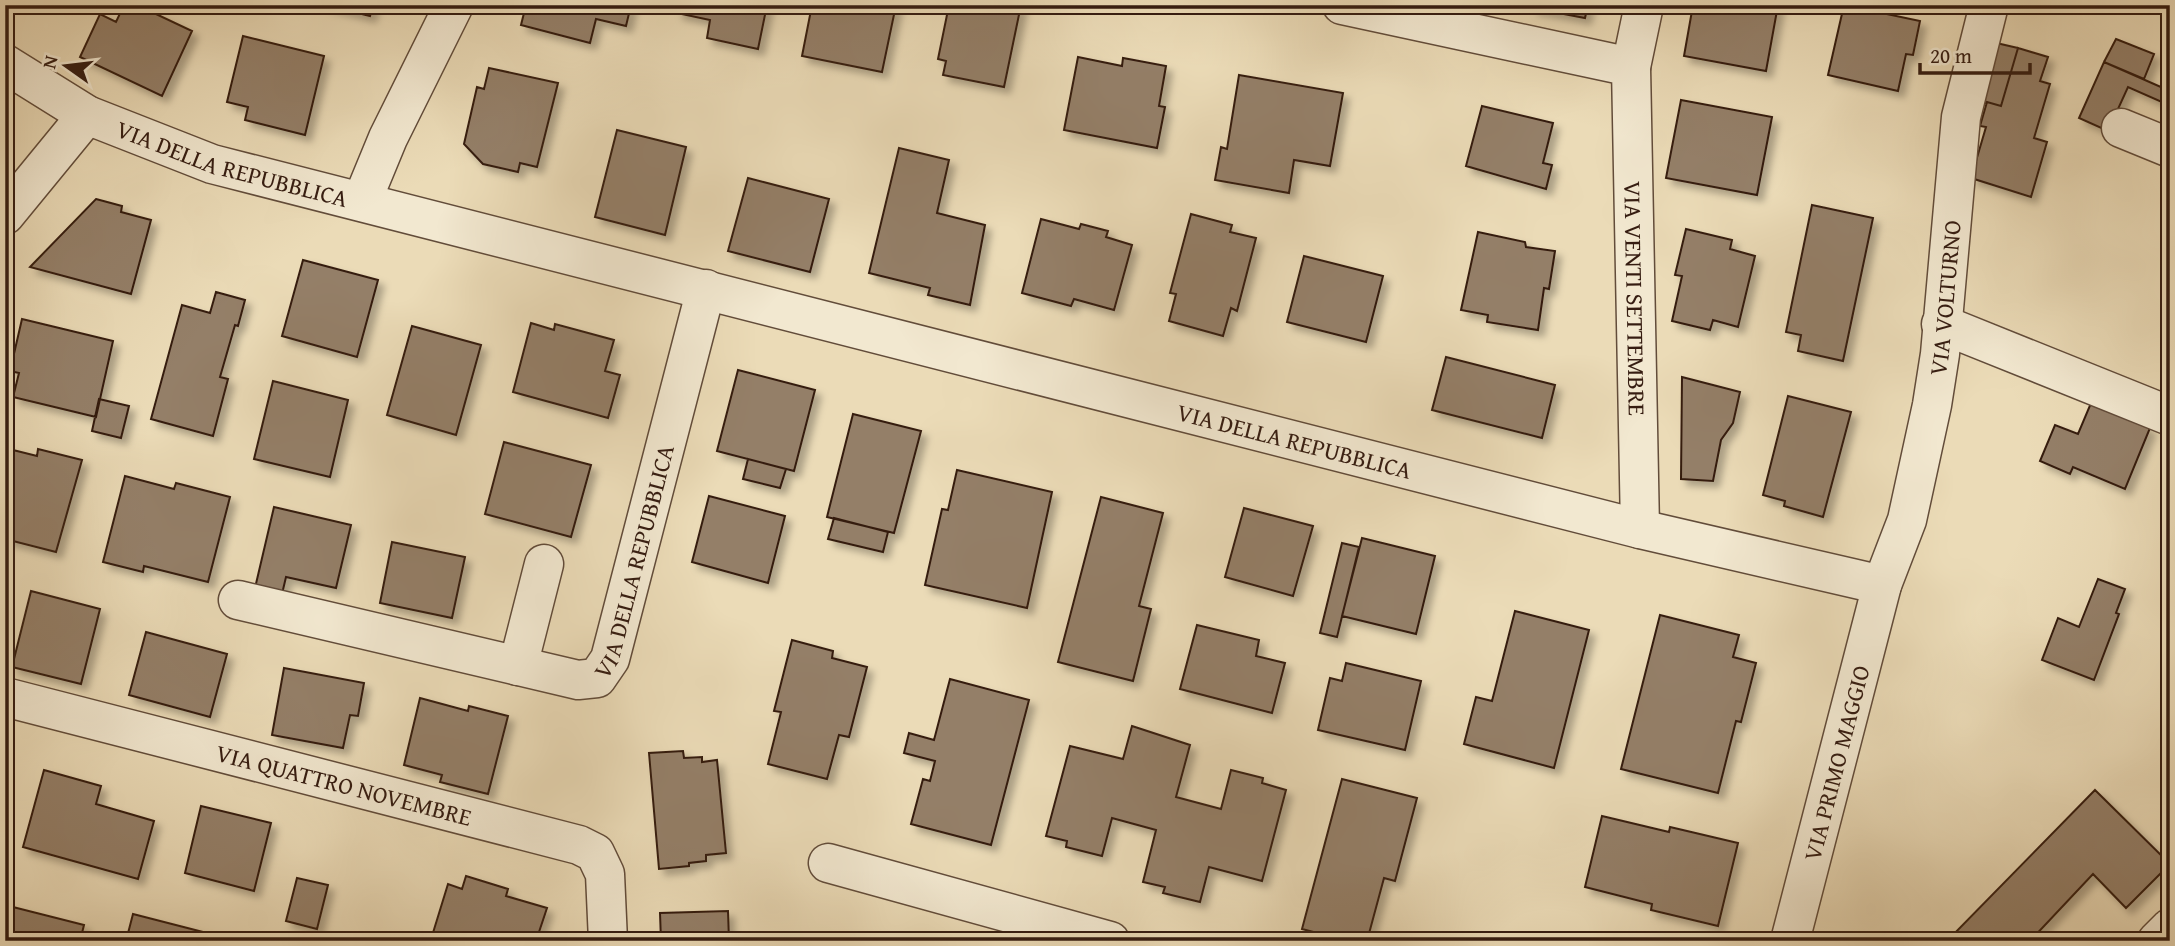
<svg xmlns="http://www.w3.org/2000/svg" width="2175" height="946" font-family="'Gentium Book Plus',serif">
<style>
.building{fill:#947f67;stroke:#351c11;stroke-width:2;filter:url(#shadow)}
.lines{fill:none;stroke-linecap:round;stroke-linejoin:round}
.minor-casing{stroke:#624c3a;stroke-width:41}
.minor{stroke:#f2e8d0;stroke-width:38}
.labels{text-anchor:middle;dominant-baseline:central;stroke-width:6;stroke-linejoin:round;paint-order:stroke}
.street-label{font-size:24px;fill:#351c11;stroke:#f2e8d0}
</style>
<defs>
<filter id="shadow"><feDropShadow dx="6" dy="6" stdDeviation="3.5" flood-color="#0004"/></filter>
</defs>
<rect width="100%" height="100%" fill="#ebdbb7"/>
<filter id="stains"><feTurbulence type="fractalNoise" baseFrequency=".00286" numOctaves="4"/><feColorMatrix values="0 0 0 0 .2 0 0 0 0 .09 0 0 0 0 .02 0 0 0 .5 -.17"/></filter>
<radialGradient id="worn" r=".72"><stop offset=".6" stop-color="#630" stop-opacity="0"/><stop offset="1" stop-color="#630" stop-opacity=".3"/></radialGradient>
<path class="building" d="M124 5H137L192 31 162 96 80 57 100 14 116 22Z
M325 5H373L370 16Z
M526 5H631L626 26 596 19 590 43 521 25Z
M678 5H767L758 49 707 38 710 20 677 13Z
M812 5H896L882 72 802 56Z
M949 5H1021L1004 87 943 75 946 61 938 59Z
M1532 5H1588L1585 18 1532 8Z
M1693 5H1778L1766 71 1684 56Z
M1844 5 1920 21 1913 55 1906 54 1898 91 1828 75Z
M243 36 324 56 305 135 245 120 248 107 227 102Z
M2116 39 2154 54 2144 79 2104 62Z
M1992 42 2018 48 2001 106 1987 102 1977 105Z
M2018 48 2048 57 2040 81 2050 84 2034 138 2047 142 2031 197 1971 178 1986 127 1980 126 1987 102 2001 106Z
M1078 57 1122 66 1123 58 1166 66 1159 106 1165 107 1157 148 1064 130Z
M2104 62 2170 91 2164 103 2128 87 2108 131 2079 118Z
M489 68 558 83 537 167 520 163 518 172 483 164 464 144 477 87 484 89Z
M1239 75 1343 93 1330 166 1294 160 1289 193 1215 180 1221 147 1227 149Z
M1681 100 1772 117 1757 195 1666 178Z
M1482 106 1553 123 1543 163 1552 165 1546 189 1466 166Z
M617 130 686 147 665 235 595 217Z
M899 148 949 160 937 213 985 225 970 305 928 295 930 288 869 273Z
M748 178 829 199 810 272 728 251Z
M96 199 122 206 121 212 151 220 131 294 30 267Z
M1812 205 1873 218 1843 361 1798 351 1801 335 1786 332Z
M1191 214 1232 225 1230 232 1256 238 1237 311 1231 308 1223 336 1169 321 1176 294 1170 293Z
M1041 219 1079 229 1081 224 1108 231 1106 237 1132 245 1114 310 1074 299 1071 306 1022 293Z
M1686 229 1732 240 1730 249 1755 256 1738 327 1713 320 1710 330 1672 321 1682 276 1675 275Z
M1478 232 1525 242 1526 247 1555 251 1549 289 1544 288 1538 330 1487 322 1488 315 1461 310Z
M1304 256 1383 276 1366 342 1287 322Z
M303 260 378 280 357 357 282 336Z
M216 292 245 300 238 326 235 325 220 377 228 379 213 436 151 419 182 305 210 313Z
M22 319 113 341 96 417 13 397 19 373 10 371Z
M531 323 554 330 555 324 614 340 605 371 620 375 608 418 513 392Z
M412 326 481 345 456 435 387 415Z
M1446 357 1555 385 1542 438 1432 410Z
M738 370 815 390 794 471 717 451Z
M1682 377 1740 392 1733 423 1721 440 1713 481 1681 479Z
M273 381 348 400 330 477 254 459Z
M1788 396 1851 412 1823 517 1784 506 1785 501 1763 495Z
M99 399 129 406 121 438 92 431Z
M2091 403 2150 428 2125 489 2073 467 2070 474 2040 461 2055 425 2078 434Z
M853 414 921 431 894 533 827 517Z
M504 442 591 465 571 537 485 514Z
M5 448 37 456 38 449 82 460 56 552 5 539Z
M748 459 786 469 780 488 743 479Z
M957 470 1052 492 1027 608 925 585 942 509 948 510Z
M125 476 174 489 176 483 230 497 208 582 144 566 143 572 103 562Z
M709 496 785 516 768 583 692 562Z
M1101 497 1163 513 1139 606 1151 609 1133 681 1058 662Z
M274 507 351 525 336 588 286 577 282 594 255 588Z
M1244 508 1313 526 1293 596 1225 577Z
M834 518 888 532 883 552 828 539Z
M1362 538 1435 556 1416 634 1342 616Z
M392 542 465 557 452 618 380 603Z
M1342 543 1359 547 1337 637 1320 633Z
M2098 579 2125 589 2116 613 2119 614 2094 680 2042 660 2058 618 2079 627Z
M31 591 100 609 81 684 12 667Z
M1515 611 1589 630 1554 768 1464 744 1476 697 1492 701Z
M1660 615 1739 635 1733 657 1756 663 1741 722 1736 721 1718 793 1621 769Z
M1197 625 1259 640 1256 656 1285 663 1272 713 1180 689Z
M146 632 227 654 210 717 129 695Z
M792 640 833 651 832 658 867 667 849 737 839 735 827 779 768 764 781 712 774 711Z
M1346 663 1421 681 1405 750 1318 730 1330 678 1342 681Z
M284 668 364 683 358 716 350 715 343 748 272 735Z
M950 679 1029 700 991 845 911 824 923 779 930 781 935 761 904 753 909 733 934 740Z
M420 698 468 711 469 706 508 716 488 794 440 782 442 775 404 765Z
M1132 726 1190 745 1176 797 1221 809 1231 770 1263 778 1262 783 1286 790 1262 881 1209 867 1200 902 1163 893 1165 887 1143 882 1156 830 1112 818 1102 856 1066 847 1067 841 1046 836 1070 746 1123 759Z
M683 751 684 758 702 757V762L717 760 726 853 706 855V861L689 863V866L659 869 649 753Z
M44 770 101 786 96 804 154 821 138 879 23 847Z
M1342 779 1417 798 1395 881 1384 878 1367 941H1348L1302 929Z
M2095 790 2170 864 2126 908 2093 874 2030 941H1947Z
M201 806 271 823 254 891 185 873Z
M1602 816 1669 832 1670 827 1738 843 1718 926 1651 910 1652 904 1585 887Z
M466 876 508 889 506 896 547 908 536 941H447L432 936 448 884 462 889Z
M297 878 328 885 317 929 286 921Z
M5 905 84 925 80 941H5Z
M728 911 729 941H661L660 913Z
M133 914 238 941H126Z"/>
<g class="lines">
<g class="minor-casing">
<g id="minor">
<path id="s1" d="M1342 5 1631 67 1640 529"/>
<path id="s2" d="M5 64 87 115 212 164 1640 529 1882 585"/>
<path d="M1631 67 1644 5"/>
<path d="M2121 128 2170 148"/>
<path d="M362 201 388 138 454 5"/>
<path d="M5 215 87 115"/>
<path d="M1941 324 2170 416"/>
<path id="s3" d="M238 600 578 680 597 678 610 659 706 289"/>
<path d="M518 666 544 564"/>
<path id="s4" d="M5 697 579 845 595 853 605 874 608 941"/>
<path d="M828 863 1110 941"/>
<path id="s5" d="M1790 941 1882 585 1907 520 1932 405 1940 354 1961 117 1989 5"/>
<path d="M2157 941 2170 928"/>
</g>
</g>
<use href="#minor" class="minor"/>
</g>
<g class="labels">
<g class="street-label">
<text stroke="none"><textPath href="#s2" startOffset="250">VIA DELLA REPUBBLICA</textPath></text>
<text stroke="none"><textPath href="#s5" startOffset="663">VIA VOLTURNO</textPath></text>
<text stroke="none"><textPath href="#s1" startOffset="527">VIA VENTI SETTEMBRE</textPath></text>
<text stroke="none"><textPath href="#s2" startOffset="1348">VIA DELLA REPUBBLICA</textPath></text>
<text stroke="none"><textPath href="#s3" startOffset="492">VIA DELLA REPUBBLICA</textPath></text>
<text stroke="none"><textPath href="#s5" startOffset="184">VIA PRIMO MAGGIO</textPath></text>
<text stroke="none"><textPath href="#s4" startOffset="350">VIA QUATTRO NOVEMBRE</textPath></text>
</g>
</g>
<rect width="2175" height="946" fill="none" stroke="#ebdbb7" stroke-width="28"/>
<rect x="7" y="7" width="2161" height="932" fill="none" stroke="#351c11" stroke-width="3.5"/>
<rect x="14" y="14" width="2147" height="918" fill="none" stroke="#351c11" stroke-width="2"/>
<g transform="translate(66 66) rotate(284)" stroke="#f2e8d0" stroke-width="5" paint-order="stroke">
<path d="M0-5L12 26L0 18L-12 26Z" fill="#351c11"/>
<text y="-10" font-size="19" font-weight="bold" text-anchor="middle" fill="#351c11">N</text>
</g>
<path d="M1920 63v10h110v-10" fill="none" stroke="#351c11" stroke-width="3.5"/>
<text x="1930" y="63" font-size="21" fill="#351c11" stroke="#f2e8d0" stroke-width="5" paint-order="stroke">20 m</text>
<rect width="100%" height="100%" filter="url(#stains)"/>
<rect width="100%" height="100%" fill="url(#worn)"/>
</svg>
